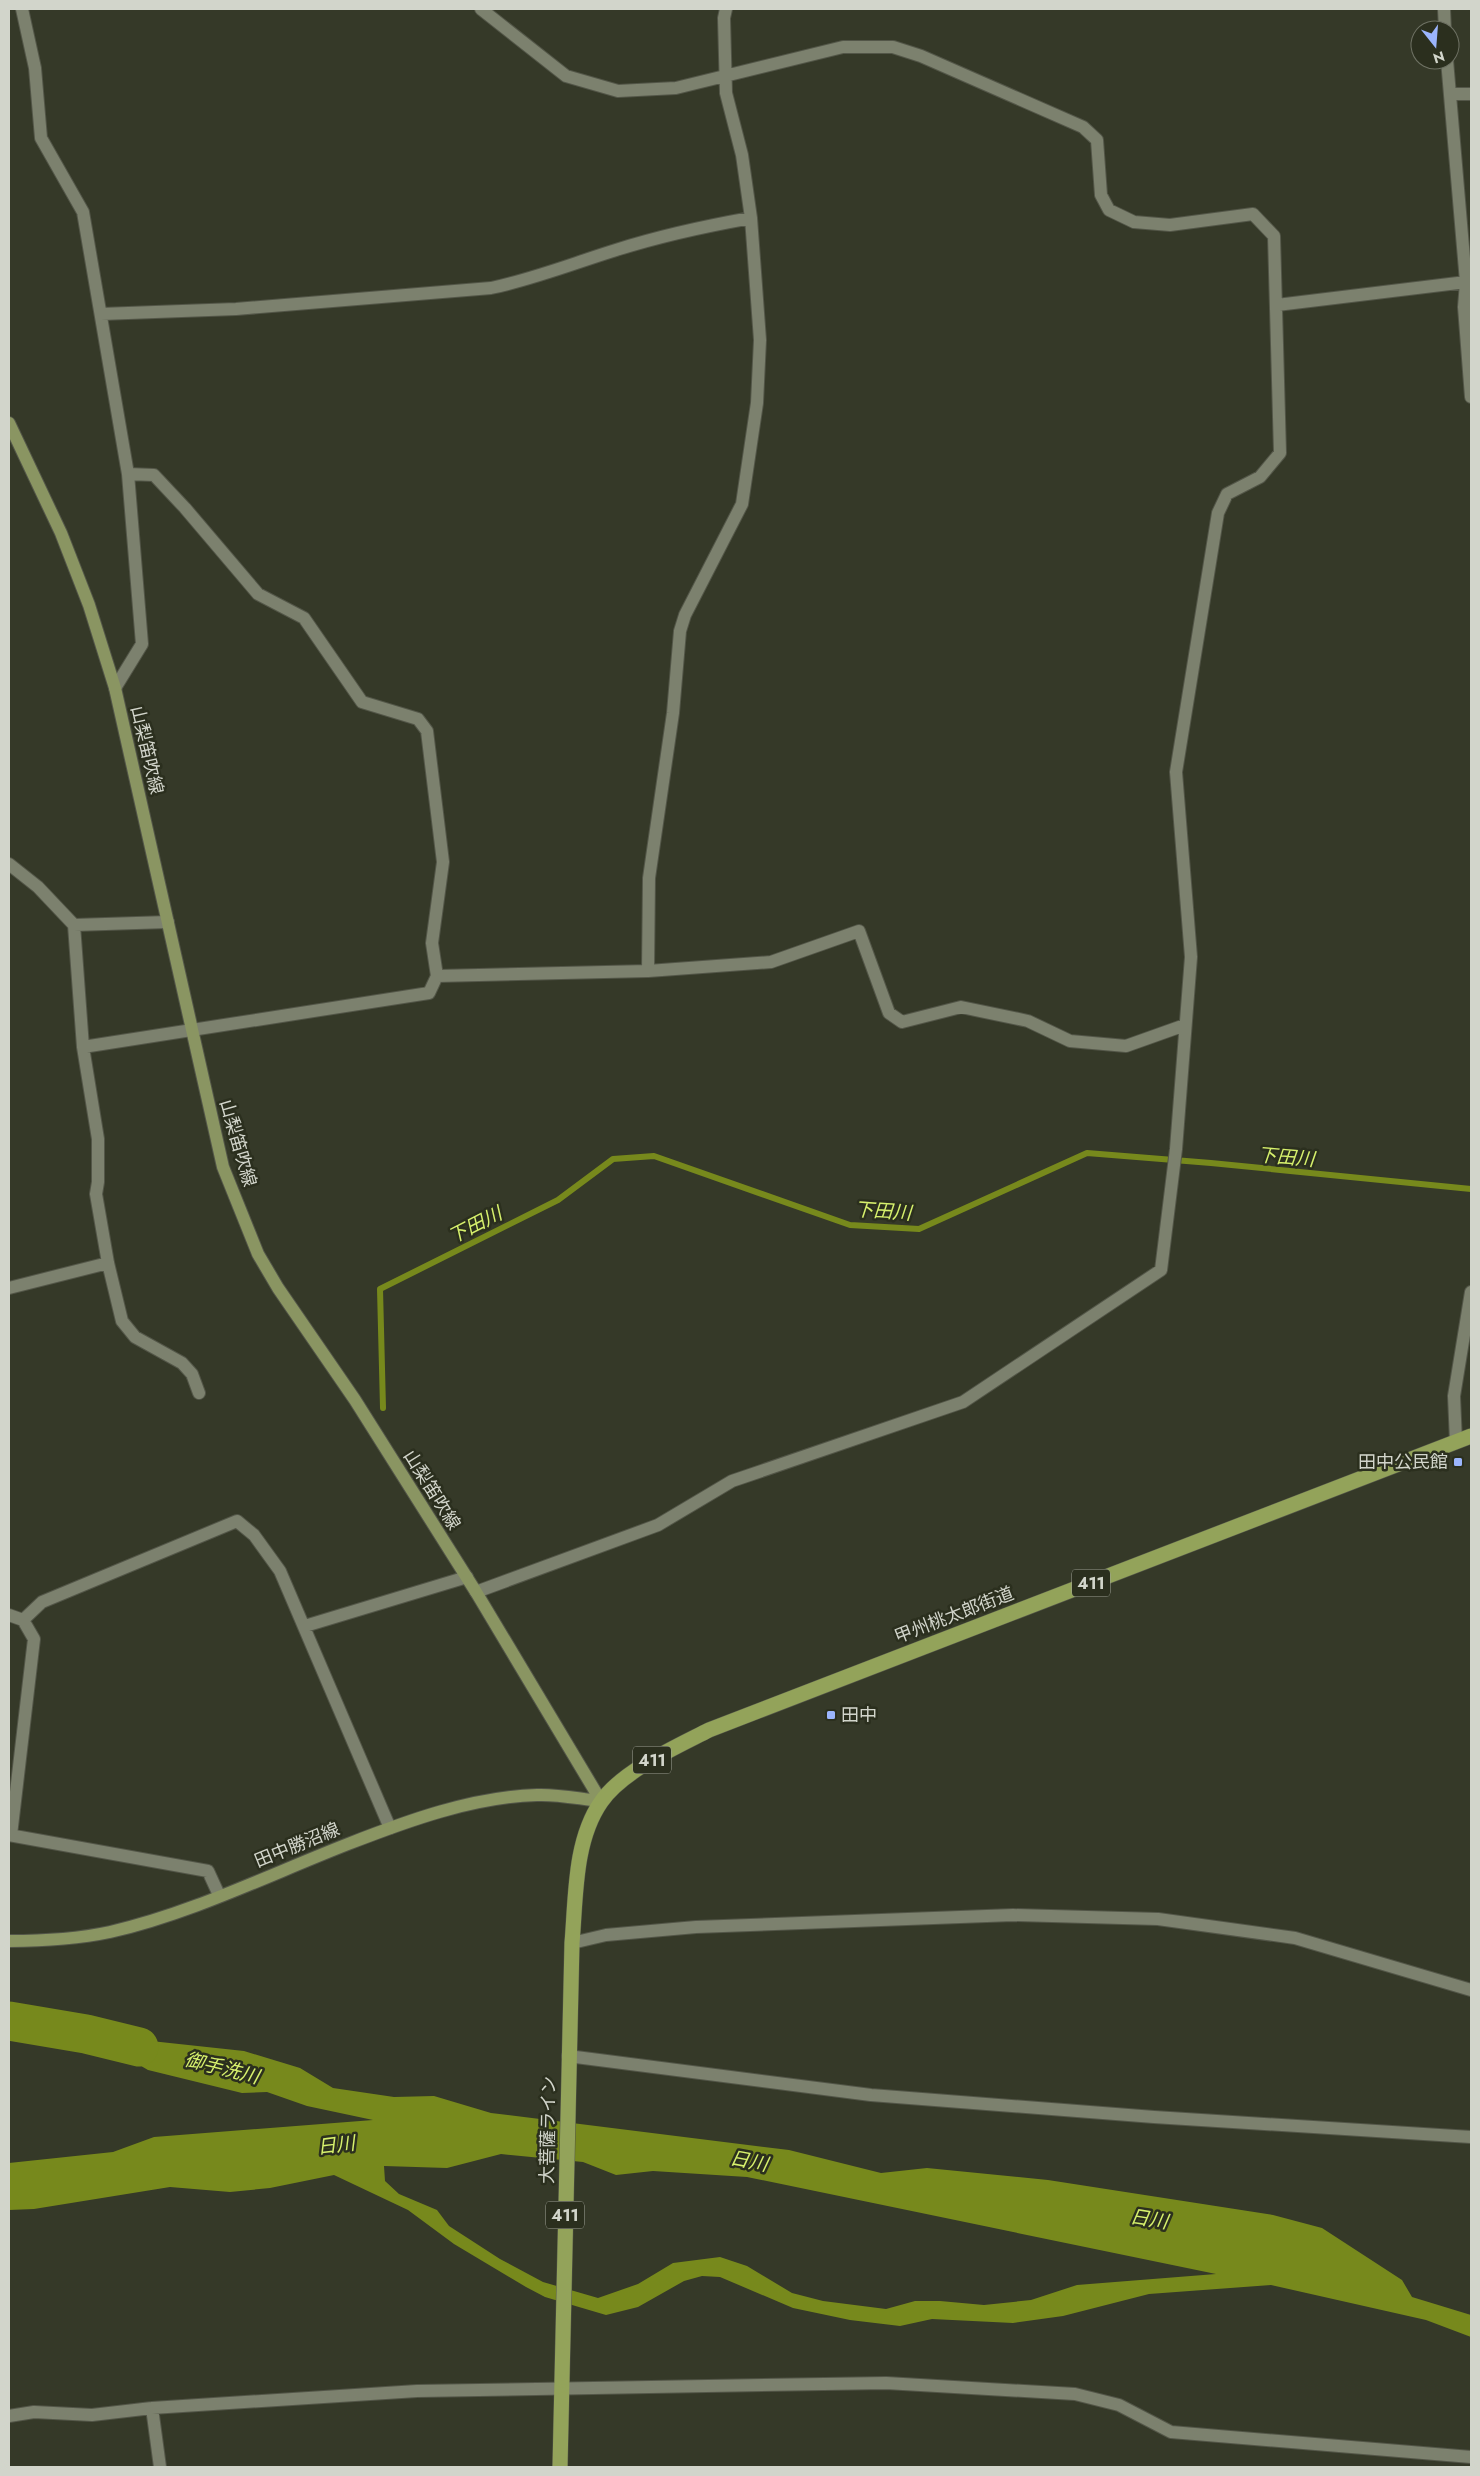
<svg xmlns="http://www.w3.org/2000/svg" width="1480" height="2476" font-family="Jost,'Noto Sans JP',sans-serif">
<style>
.water{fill:#77891c;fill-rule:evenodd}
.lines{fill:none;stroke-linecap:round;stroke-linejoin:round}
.stream{stroke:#77891c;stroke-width:6}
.river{stroke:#77891c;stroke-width:39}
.minor-casing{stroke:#535648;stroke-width:14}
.major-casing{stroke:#535648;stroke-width:14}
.highway-casing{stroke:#535648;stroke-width:16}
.minor{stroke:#7c816e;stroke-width:12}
.major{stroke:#8a9562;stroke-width:12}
.highway{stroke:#93a35a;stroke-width:15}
.poi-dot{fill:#9bb5fd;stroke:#2b2f1e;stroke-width:2}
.labels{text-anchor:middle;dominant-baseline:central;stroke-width:5;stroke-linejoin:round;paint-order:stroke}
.shield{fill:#2b2f1e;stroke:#a0a397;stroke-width:1}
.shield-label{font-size:16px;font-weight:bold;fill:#d2d5cb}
.street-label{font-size:18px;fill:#d2d5cb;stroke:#2b2f1e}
.poi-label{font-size:18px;fill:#d2d5cb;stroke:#2b2f1e;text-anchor:end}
.water-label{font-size:19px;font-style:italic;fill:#d7f16d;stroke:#2b2f1e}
</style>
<rect width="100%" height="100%" fill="#353928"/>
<path class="water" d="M86 2034 244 2051 300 2068 333 2088 394 2097 434 2096 491 2113 789 2150 881 2173 927 2168 1048 2180 1273 2215 1322 2228 1402 2280 1412 2297 1471 2315V2337L1426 2320 1271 2285 1149 2294 1063 2316 1013 2323 932 2319 900 2326 850 2320 793 2308 720 2277 702 2276 684 2281 638 2307 606 2315 545 2297 526 2287 454 2244 408 2210 334 2175 270 2188 230 2192 170 2187 34 2209 9 2210V2163L113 2152 154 2137 373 2120 307 2106 267 2092 242 2093 148 2070ZM501 2154 583 2162 616 2175 653 2171 747 2177 1216 2274 1077 2285 1031 2300 984 2305 940 2301H915L886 2309 823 2301 792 2293 747 2266 720 2257 673 2263 638 2284 598 2298 543 2282 500 2259 449 2226 437 2210 399 2194 385 2181 384 2166 447 2168Z"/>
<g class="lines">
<path class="stream" d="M383 1408 380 1289 558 1200 613 1159 654 1156 850 1225 919 1229 1087 1153 1211 1163 1471 1189"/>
<path class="river" d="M9 2021 86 2034 139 2047"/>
<g class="minor-casing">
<path id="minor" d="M22 9 35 68 41 138 83 212 128 474 142 644 115 688
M1444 9 1445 30
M1447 60 1466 282 1464 307 1471 397
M1450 94H1471
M1277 305 1466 282
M101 314 236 309 491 288C534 279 574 263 616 250 660 236 706 226 751 218
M128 474 154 475 185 508 258 594 304 618 362 702 418 719 427 731 443 862 432 943 437 976
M9 864 38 887 74 925 83 1047 98 1139V1182L96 1194 108 1263 122 1321 135 1337 182 1363 192 1374 199 1393
M74 925 168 922
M648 971 771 962 859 931 889 1013 902 1022 961 1007 1028 1021 1070 1041 1126 1046 1185 1025
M83 1047 429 993 437 976 648 971 649 878 673 713 680 631 685 615 742 504 757 403 760 340 751 218 742 155 726 93 724 18 726 9
M9 1288 108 1263
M1456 1442 1454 1396 1471 1292
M476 1592 658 1525 732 1481 963 1402 1161 1270 1176 1149 1191 957 1176 772 1218 513 1227 494 1260 477 1280 453 1274 236 1253 214 1170 225 1134 222 1109 210 1101 195 1097 140 1083 127 921 56 893 47H843L676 88 618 91 566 76 481 9
M9 1615 23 1620 42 1602 237 1521 254 1535 280 1571 390 1828
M305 1626 467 1577
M9 1835 208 1871 219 1895
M11 1835 34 1639 23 1620
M572 1943 606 1935 696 1927 1013 1915 1158 1919 1295 1938 1471 1990
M568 2056 871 2095 1154 2117 1471 2137
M152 2408 160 2467
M9 2416 34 2412 92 2415 152 2408 417 2391 886 2383 1075 2394 1119 2405 1171 2432 1471 2457"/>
</g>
<g class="major-casing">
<path id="major" d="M9 423 61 533 89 605 115 688 223 1167 258 1254 278 1288 355 1400 476 1592 601 1801
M9 1941C43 1941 77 1939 110 1932 190 1914 271 1874 348 1844 407 1821 472 1797 537 1795 558 1794 580 1799 601 1801"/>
</g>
<g class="highway-casing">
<path id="highway" d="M560 2467 572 1943C576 1897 574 1841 601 1802 622 1771 676 1747 709 1730L1471 1436"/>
</g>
<use href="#minor" class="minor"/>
<use href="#major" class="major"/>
<use href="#highway" class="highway"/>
</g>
<g class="poi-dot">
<rect x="1453" y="1457" width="10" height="10" rx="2.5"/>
<rect x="826" y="1710" width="10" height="10" rx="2.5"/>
</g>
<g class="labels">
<g class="shield">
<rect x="1072" y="1569.5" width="38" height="27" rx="4"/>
<rect x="633" y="1746.5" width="38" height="27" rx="4"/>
<rect x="546" y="2201.5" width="38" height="27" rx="4"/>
</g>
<g class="shield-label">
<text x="1091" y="1583">411</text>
<text x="652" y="1760">411</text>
<text x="565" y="2215">411</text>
</g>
<g class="street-label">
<text transform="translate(147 750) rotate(77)">山梨笛吹線</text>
<text transform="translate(238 1143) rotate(74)">山梨笛吹線</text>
<text transform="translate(432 1490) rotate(58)">山梨笛吹線</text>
<text transform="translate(954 1615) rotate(-21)">甲州桃太郎街道</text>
<text transform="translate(297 1845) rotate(-22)">田中勝沼線</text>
<text transform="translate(548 2130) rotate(-89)">大菩薩ライン</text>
</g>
<g class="poi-label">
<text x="1448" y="1462">田中公民館</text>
<text x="841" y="1715" text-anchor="start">田中</text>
</g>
<g class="water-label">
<text transform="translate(1286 1157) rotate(5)">下田川</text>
<text transform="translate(883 1211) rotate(4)">下田川</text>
<text transform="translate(475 1225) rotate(-27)">下田川</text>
<text transform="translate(222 2068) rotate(14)">御手洗川</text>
<text transform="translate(336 2145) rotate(-7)">日川</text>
<text transform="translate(749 2161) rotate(11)">日川</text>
<text transform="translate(1149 2219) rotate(9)">日川</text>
</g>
</g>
<rect width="1480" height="2476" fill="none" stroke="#d2d5cb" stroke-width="20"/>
<g transform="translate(1435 45) rotate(163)"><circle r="24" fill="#2b2f1e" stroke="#6e7163"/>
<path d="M0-4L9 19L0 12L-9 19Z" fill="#9bb5fd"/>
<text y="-8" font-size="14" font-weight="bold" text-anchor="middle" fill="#d2d5cb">N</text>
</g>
</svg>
